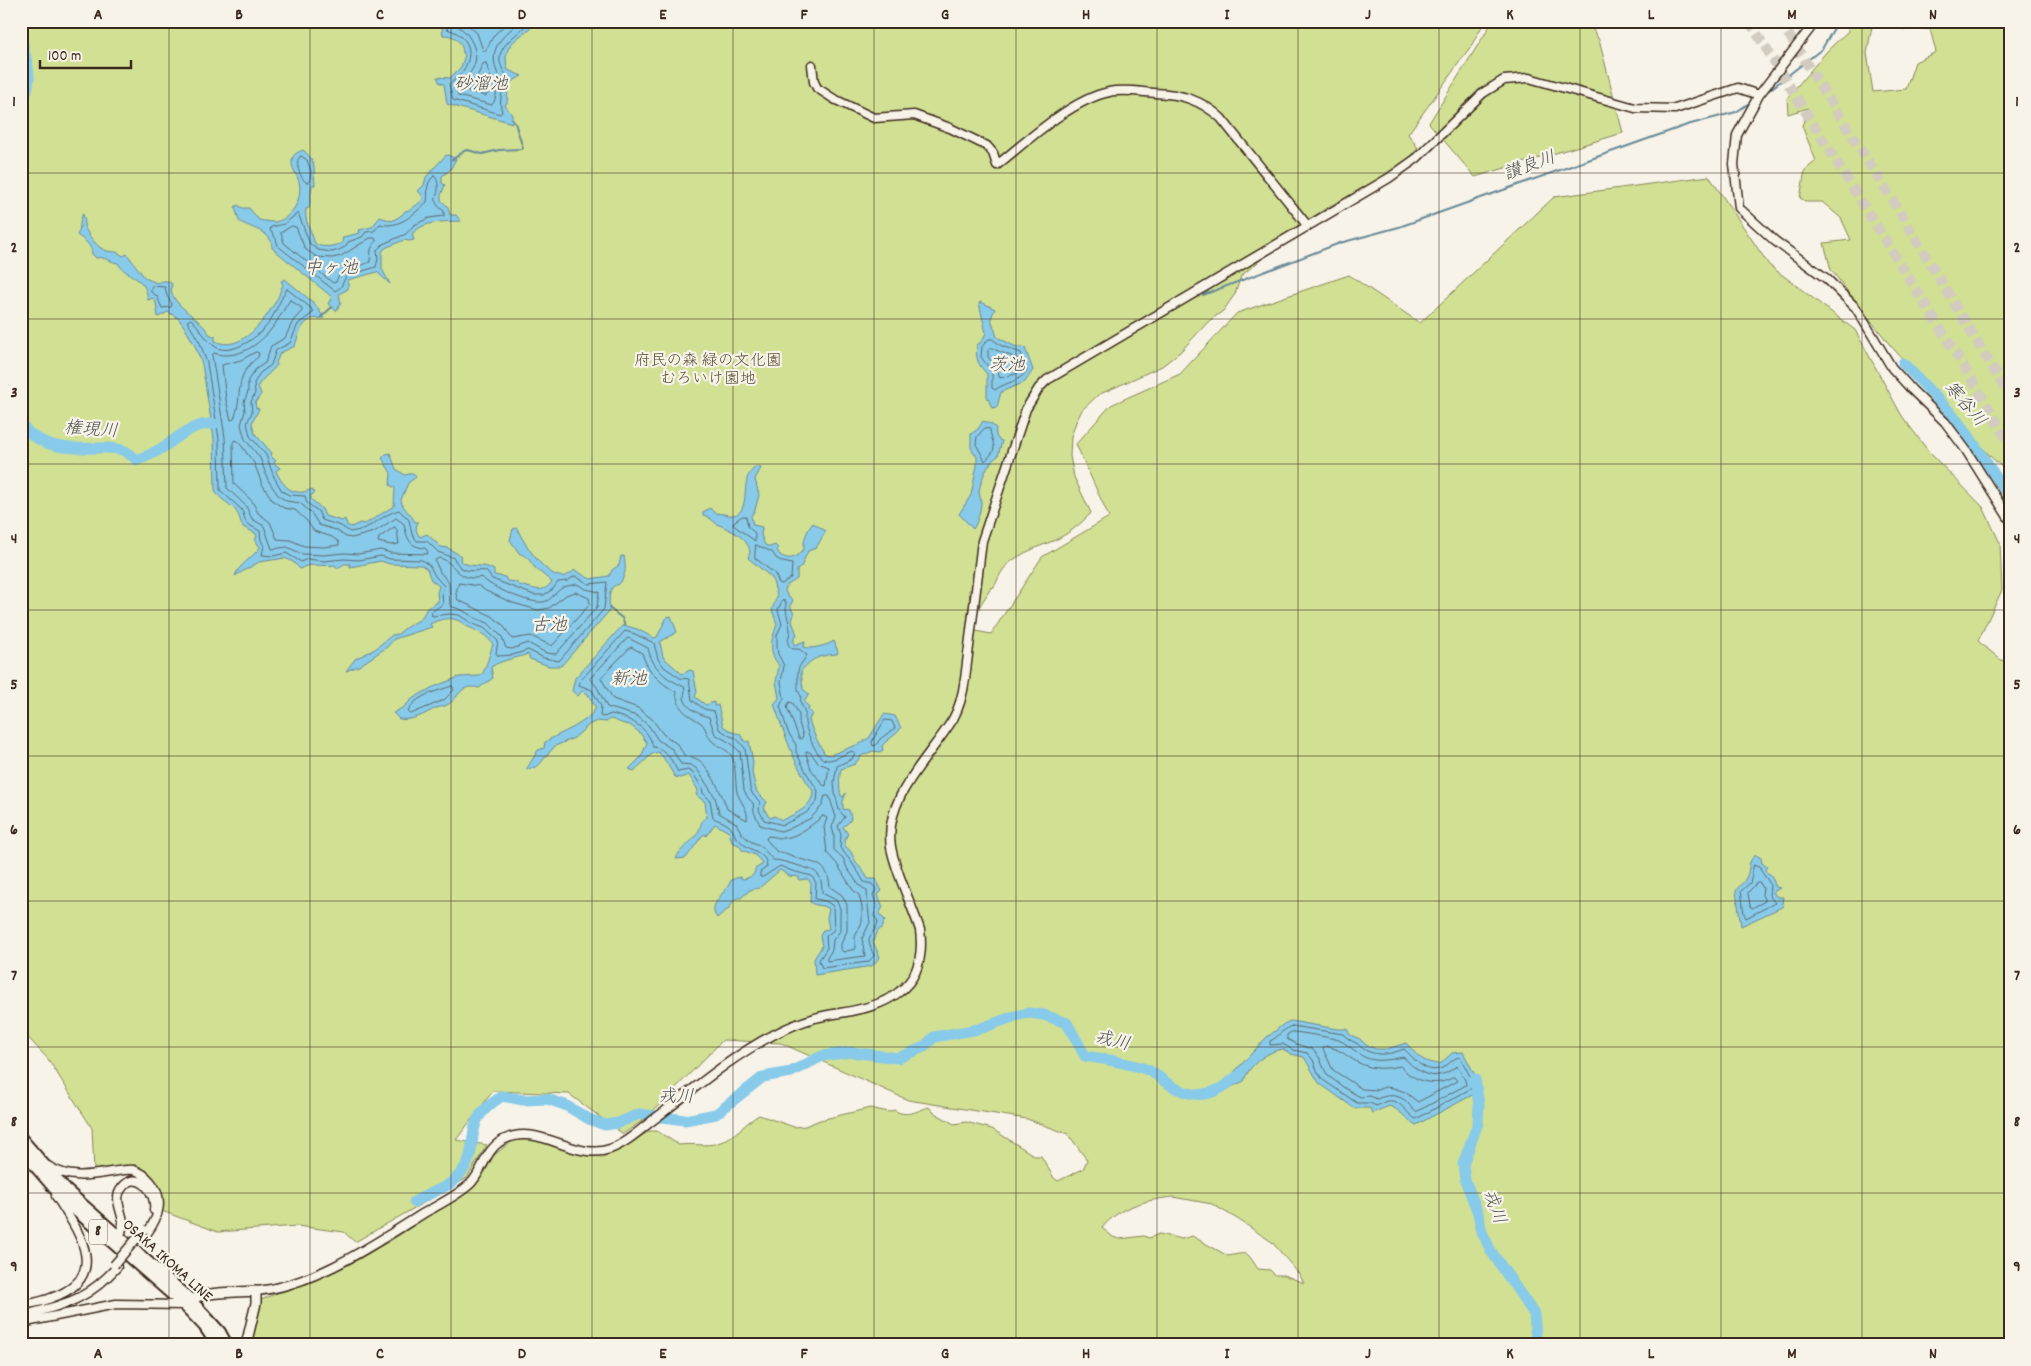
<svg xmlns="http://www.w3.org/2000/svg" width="2031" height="1366" font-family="Dekko,'Klee One',sans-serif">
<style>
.green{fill:#d1e093;stroke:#868558;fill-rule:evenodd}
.water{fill:#88cae9;stroke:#698a98}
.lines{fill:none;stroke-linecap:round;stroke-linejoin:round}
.shore{stroke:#5a6a6f;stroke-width:1}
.stream{stroke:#698a98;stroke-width:2}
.river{stroke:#88cae9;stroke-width:11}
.trunk-tunnel{stroke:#d1cbc0;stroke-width:10;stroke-dasharray:10 5;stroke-linecap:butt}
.tertiary-casing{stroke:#3b2a1e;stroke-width:11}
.secondary-casing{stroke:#3b2a1e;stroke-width:12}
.primary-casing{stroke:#3b2a1e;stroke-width:14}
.tertiary{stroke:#f7f3e8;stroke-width:8}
.secondary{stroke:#f7f3e8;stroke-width:9}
.primary{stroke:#f7f3e8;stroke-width:10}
.tertiary-bridge-casing{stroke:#3b2a1e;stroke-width:11;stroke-linecap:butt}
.tertiary-bridge{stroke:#f7f3e8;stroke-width:8}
.grid{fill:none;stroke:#3b2a1e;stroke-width:1;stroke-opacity:0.55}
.labels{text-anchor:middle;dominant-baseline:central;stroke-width:4.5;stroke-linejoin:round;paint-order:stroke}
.shield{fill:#f7f3e8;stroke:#73665b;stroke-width:1}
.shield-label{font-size:15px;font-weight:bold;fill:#3b2a1e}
.park-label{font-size:16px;fill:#594e35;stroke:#f7f3e8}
.street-label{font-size:16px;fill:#3b2a1e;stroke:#f7f3e8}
.water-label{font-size:18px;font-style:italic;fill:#4e5251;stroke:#f7f3e8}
.neatline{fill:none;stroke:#3b2a1e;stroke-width:2}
.grid-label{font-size:16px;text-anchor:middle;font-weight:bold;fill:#3b2a1e}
</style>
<rect width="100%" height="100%" fill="#f7f3e8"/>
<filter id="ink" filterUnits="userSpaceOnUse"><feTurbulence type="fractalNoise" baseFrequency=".02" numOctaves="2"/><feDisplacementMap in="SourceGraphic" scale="10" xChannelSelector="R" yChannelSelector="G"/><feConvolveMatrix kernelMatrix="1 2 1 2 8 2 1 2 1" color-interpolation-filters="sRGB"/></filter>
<g filter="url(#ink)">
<path class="green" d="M21 21H1485L1471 46 1408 134 1418 148 1409 159 1386 176 1332 205 1280 237 1275 248 1241 276 1235 294 1223 311 1209 321 1180 352 1162 366 1098 395 1082 410 1076 422 1071 437 1070 456 1074 477 1091 513C1081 524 1067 535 1053 541 1038 547 1012 556 1003 570 999 575 997 582 994 587L991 588 976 612 981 589 969 590 970 602 966 629 991 634 1042 557 1109 517 1076 444 1111 405 1180 374 1237 313 1349 275 1420 323 1554 197 1709 176 1769 265 1855 330 1902 416 1929 452 1983 507 2000 543 2002 590 1978 641 2001 660 2010 661V1345H250L261 1300 362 1256 472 1188 487 1168 493 1156 512 1141 533 1137 589 1156 603 1157 650 1131H657L679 1145C692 1143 706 1147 718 1143 734 1138 745 1123 759 1115L794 1127 805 1126 820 1120 870 1108 889 1112 894 1110C907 1118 916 1111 929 1107L933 1112 954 1124 966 1122 992 1129 1035 1156H1041L1054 1178 1058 1181 1083 1169 1087 1160 1068 1134 1027 1119 908 1100 781 1043 723 1040 645 1119 623 1134 569 1094 493 1091 456 1140 487 1145 467 1178 355 1242 344 1232 297 1226 218 1232 162 1211 161 1189 148 1173 133 1166 94 1171 92 1128 48 1059 21 1030ZM1173 1197 1212 1204 1239 1220 1272 1242 1299 1274 1304 1283 1284 1275H1275L1270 1270 1258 1269C1246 1251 1250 1252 1228 1256L1192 1236 1182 1239 1159 1234 1149 1238 1144 1236 1119 1239 1113 1237 1102 1228C1119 1206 1147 1200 1173 1197Z
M1493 21H1588L1599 40 1623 133 1475 177 1429 123Z
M1848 21H1873L1867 53 1873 92 1906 89 1915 62 1936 52 1930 29H1904L1893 26 1896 21H2005L2010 24V475L1989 455 1890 345 1831 270 1824 243 1851 240 1841 218 1822 202H1807L1800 198 1805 170 1816 161 1802 126 1808 108 1788 114 1787 98 1828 50 1848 31Z"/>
<path class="water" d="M441 21H533L535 24C519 39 500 44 508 70L522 76 511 82 508 89 507 103 505 105 512 115V123L447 104 444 84 440 83 437 77 450 78 461 67 465 55 463 53C462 41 455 35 443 35Z
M303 150C318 162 313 169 315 185H312L309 208 306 209C305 219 307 222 311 232 313 235 313 240 315 243 320 249 336 246 342 243L343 237 360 233 359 230 372 227 380 217 392 221 402 215 405 211 410 210 423 200 422 195 418 191 424 185 426 177 445 156 448 155 456 159 450 170 442 176V183L445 185 441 195V200L448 207 450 215H456L461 221C445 222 425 220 412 234L414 240 409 241 404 240 385 248 382 252V269L390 284 377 272 348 280V289L339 294 341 303 336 311 328 304 332 297 272 248C273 231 251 229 239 221L235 207 238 205 242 208H249L259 220C264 221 270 222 275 222 292 219 303 198 299 182 297 174 291 169 292 160 293 154 298 152 303 150Z
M83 214 85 221 84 226C88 235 97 248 107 251 114 252 117 251 123 256L127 254 145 278 157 283C163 280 167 280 172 284 166 304 200 316 210 335L215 336V341C241 354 266 319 277 299 280 295 280 289 283 285L281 281 285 279 315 304 324 318C320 319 316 318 312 319 301 323 298 336 295 346L280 353 276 363 277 365C271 373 263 377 258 386L261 394 255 403 256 408 259 409 252 423 255 434 272 453 271 456 276 461 274 463 280 468 276 471C283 487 294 498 312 489L315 493 311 495V499L322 509 325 516 342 521 345 519 347 525 351 527 360 523 365 524 394 506 395 488 390 485 391 473 382 458 386 454 390 453 396 469 405 475 413 473 416 477 408 483 401 500C403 510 411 513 415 522H418C415 529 416 532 420 537L427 534 441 547 448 548 461 556 460 560C471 570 482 562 494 570V575L505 577 507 581 516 582C520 586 521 585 527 587 538 590 544 592 552 582L535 568 527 557 519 553 510 540 513 529 517 528C522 541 548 581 565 576 569 575 572 572 575 570L590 579 609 576 612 570 619 565 621 556H624C626 566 626 575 620 583 617 587 617 583 613 587 608 591 609 605 610 610L561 666H549L530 659 528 654C515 659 503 659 491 667L493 678 479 688C459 683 460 698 447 705 443 707 439 707 436 708 423 715 413 721 399 719L393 713 404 707 412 699 431 688 459 677 479 676 483 673 486 666 493 644C486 635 481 633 471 628 467 627 464 624 461 622 452 616 439 619 430 624L432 627 394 639 387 647 359 666 346 671 355 659 375 649 392 635 398 634 405 628 421 619 427 608 438 602 437 593 439 586 431 580 427 569 421 565 390 564 381 561 350 567V564H344L338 568 334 565C322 567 310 562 300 569L293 562 285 558 259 562 235 576C238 565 254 557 260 547L255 540 257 536 255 533 243 527C240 522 240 516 236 511 230 503 218 499 215 490L214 439 202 364 195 346 185 328 178 318 168 312 158 317 156 303 153 298 148 300C147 296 147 291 145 288 140 277 123 274 118 263 110 262 104 256 96 258L92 254C92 245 84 240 77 235 82 228 78 221 83 214Z
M981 302 995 309 991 318 997 337 1014 346 1025 348 1033 370 1025 382 1001 392 997 407 992 408 987 396V374C978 365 975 358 977 345L982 341 986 333 979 303Z
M983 421 991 424 996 428C995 433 996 440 1002 441L998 456C988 462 981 479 979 491 979 495 981 499 981 502 981 510 977 524 973 529L959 514 971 495 977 465V457L971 448V434L978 429Z
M756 466 761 468 755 479 759 495 755 510 751 516 753 525 762 527 761 535 765 545 770 547 775 545 778 548 777 550 780 555C790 561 796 558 804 549 803 540 807 530 813 523L826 531 816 548 808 551 801 567 797 570V579L786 586 785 591 788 597 793 600 790 606 794 614 792 621 797 635 794 637V645L805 641 804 647C811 650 828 645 834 641L838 652 837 654C819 656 813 657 801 671L803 689 809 694 804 702 809 707 808 710 812 713 809 720C813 733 818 743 825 754L830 755 859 744 869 738 884 714 895 716 901 728C896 736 887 739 882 746L883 750 880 752 873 751 861 756 855 764 841 769C839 778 839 787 841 796L843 797 846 793 843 801V809L849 810 851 817 850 821 843 827 848 834 845 839V846C852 851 852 855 856 862 860 868 865 872 868 879H876L882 891 878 895 883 907 879 914 885 920 883 924V927L878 931 873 942 880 957 872 966 815 975 814 959 822 946 820 936 823 930 829 929 827 918 829 909C823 904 816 907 810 902L811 884 808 879 799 880V877L789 876 780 870 759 888 750 890 741 898C732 897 733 905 727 910 723 913 720 915 717 918 706 904 727 893 731 880L739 877 744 879C750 877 755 876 755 869L763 864 755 855 742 850 739 845 732 842 729 832 715 824 706 836 705 834 702 836 686 858 676 859C680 848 691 843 697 834 702 826 699 822 707 817L705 802 696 795 698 790 689 775 680 778 675 777 663 757 658 752 652 754 634 771 629 769 641 757 647 743 640 733 630 725C623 725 617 720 610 719L606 722 597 721 590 724 574 738 555 746 538 766 526 770 538 750 544 748 545 742C561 732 586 725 596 708L587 693 582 691 578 696 572 691 575 678 623 625 637 629 654 638 657 637 667 617 671 616 677 632 660 642 663 657 682 674 690 670 693 671 697 692 695 697 706 705 714 702V706L718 705 723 726 732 732 740 734 745 742 749 741 753 762 752 772 755 786 757 792 767 802 764 808 768 816 771 818 774 816 782 820C795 814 813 807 813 791 794 765 785 735 774 704L779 698 776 682 779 666C777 662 774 659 773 655 769 643 774 634 777 624L772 610 777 596 772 578 748 558 750 552C748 537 730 530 717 524 712 521 710 517 703 515V512L710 508C714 514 717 513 724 514 749 521 743 495 747 479 748 474 753 470 756 466Z
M1756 855 1761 858 1762 863 1767 867 1765 869 1766 872 1771 875 1776 887 1780 888 1773 892 1777 897H1783L1782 904 1784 906 1741 926 1736 891C1738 886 1744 883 1746 878 1751 869 1746 862 1756 855Z
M1291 1021 1337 1029H1347L1350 1035 1360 1039 1366 1045 1376 1049H1387L1406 1043C1417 1055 1422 1063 1440 1064L1452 1053 1463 1052 1476 1077 1478 1092 1416 1125C1405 1119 1400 1109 1389 1106L1372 1113 1370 1108H1354L1319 1083 1304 1057 1291 1054 1283 1049C1267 1051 1248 1066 1244 1081L1227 1089 1223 1084 1267 1037C1276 1032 1280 1024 1291 1021Z"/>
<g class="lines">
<path class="shore" d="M446 21 447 29C479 38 473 69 449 84L453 100 500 114 502 112C498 101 503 87 508 77 485 50 516 38 530 21
M453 21 454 24C465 30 469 35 474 47 480 65 469 75 457 87L458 96 492 105C497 99 496 87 500 79 486 50 499 39 521 21
M464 21 477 33 483 50 485 52 494 35 509 21
M486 63 491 79 488 94 485 96 468 91 467 88 477 77 483 64Z
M301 156 307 160 311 171 310 180 307 183C301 179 296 167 298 160Z
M434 176 436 178C437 180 438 183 438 186 439 198 429 200 444 211V216L429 218 414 225 406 234 383 244 377 250 378 259 376 267 346 276 341 287 335 291 278 246 276 239 270 230 271 227 284 224 298 213 310 244 318 250 332 252 339 250 345 247 348 242 362 237 366 232 374 231 380 224C399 229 414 214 427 202 429 193 424 184 434 176Z
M292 226 296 227 305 249 317 257 332 258 341 256 370 238H375L376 241 371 249 370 262C357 268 341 265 336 282L333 283 284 243 281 233Z
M152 286 165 287 167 296 172 304 171 307 162 308 157 296 151 292Z
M287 289 311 308 313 313 298 324 290 343 276 350 271 365 260 373 254 383 255 393 251 402 252 412 247 423 250 436 266 455 274 477 282 491 289 495 305 496 307 503 318 511 322 520 341 526 350 532C374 529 380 515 399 510L409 520 412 534 417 541H427L438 552 454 558C462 576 473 569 486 571L492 579 534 595H544L553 589 558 582 567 581 575 576 589 584 607 582 604 609 559 661 544 658 528 650 513 655 498 656 496 653 498 641 484 628 473 624 459 615 450 614 432 616 431 612 443 604 442 593 444 586 435 576 430 566 422 560 390 559 381 556 359 560 344 559 324 561 307 559 301 562 286 553 273 556 262 555 264 546 261 540 260 531 246 523 242 510 220 490 219 439 207 363 200 343 187 321 191 319C200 327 204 338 213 345 228 358 253 340 264 329 274 318 279 301 287 289Z
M290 300 302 308V311L293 321 285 338 271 346 265 363 256 369 248 380V392L244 402 245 411 241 425 245 439 260 458 268 480 278 495 286 501 300 503 312 514 319 525 336 530 346 537 352 538 374 532 396 518 404 524C407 538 409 547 425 548L428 552 427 554 390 553 381 550 358 554 344 553 324 555 302 554 287 547 272 549 264 526 252 519 246 506 227 488 225 437 212 355 214 353C234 360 255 348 269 332 277 323 283 310 290 300Z
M989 339H992L1002 346 1021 353 1027 370C1021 382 1005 382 995 390L992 388V372L981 357 982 347Z
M991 348 1016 358 1020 370 1016 374 1000 378 997 368 988 357V351Z
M256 352 259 353 258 357C232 377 244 394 234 419L231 420 226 400 222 365 241 360Z
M985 428 990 429C992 447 1000 446 985 461L976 444 977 437Z
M235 440 238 441 254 463 262 484 273 501 284 508 295 510 306 520 314 531 332 537 339 542V545L324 547 304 546 290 540 277 539 270 522 258 513 252 501 234 484 233 443Z
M743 516 746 517 748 527 755 533V541L733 525 734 522Z
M395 527 397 530 399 544 391 545 378 542 379 538Z
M756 545 772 552 776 558 783 562 792 564 791 578 782 584 779 583 775 574 755 558Z
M439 558C456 561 456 583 482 577 489 587 530 604 543 602 551 601 555 592 562 588 565 586 573 585 577 584L586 589 599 592 597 607 556 654 546 653 528 643 512 649 506 648 502 637 488 623 475 618 462 610 450 606 449 583 440 572 435 561Z
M459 583 479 586 486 591 513 603 538 610 549 608 566 595 575 592 589 598 590 604 552 646 531 636 512 639 503 625 492 616 458 600 456 594Z
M783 600 786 602C785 611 789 621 790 630 790 634 788 638 788 643 789 647 790 647 793 649H799L807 655C800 667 797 665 798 680 798 687 797 690 801 696 799 704 803 706 805 713 806 718 804 716 805 721 805 729 816 755 823 759 831 763 844 754 852 751L855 753 852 759 837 766 834 782 835 793 839 810 845 817 838 826 841 835 840 848C849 858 857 869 864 882L872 884 876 889 873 895 877 906 874 915 878 922C871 942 864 931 874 956L868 962 822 968 819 960 827 948 826 936 834 930 833 906 826 901 815 899 816 883 812 876 792 871 780 866 763 877H760V872L767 867C767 854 755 852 746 846 742 844 741 840 736 838 732 825 726 823 713 818L710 800 703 793 702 788 693 773 688 770 678 772C672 761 666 748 653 747 649 727 629 718 611 714L604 717 600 716 601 706 592 690 579 685 580 681 625 631 635 634 654 643 658 659 664 667 680 678 689 679 692 700 704 709 714 711 719 729 730 736 736 738 745 748 750 788 753 795 760 802 759 810 764 820 783 825 806 813 817 802 818 791 806 772 796 752V745L788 732 780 706 784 698 781 682 784 666 778 654 777 647V635L782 624 778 610Z
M628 638 648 648C652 667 666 680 684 686 686 691 684 693 684 698 686 708 700 715 709 717L715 734 732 744 740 752 744 790 748 798 753 803 754 812 760 825 780 831 787 830 811 818 822 806 825 796H829L836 817 832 827 834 835V850L843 858 847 868 859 885 867 891C867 897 869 918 870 922L862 939 865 956 827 961V958L832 950 833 940 840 931V908L836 900 822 893C822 870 815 871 796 865 787 863 782 860 773 860L761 846 750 841 742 834 736 823 719 813 715 797 697 769 691 765 681 764 672 749 658 740 649 726 637 716 607 707 597 687 590 679Z
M631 647 642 653C647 671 660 683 676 692 679 712 685 712 701 723 706 727 707 737 713 742 719 747 727 749 731 755 736 761 735 783 737 792 740 802 749 810 747 820L727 809C724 798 709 767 700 761 695 757 690 757 685 756L677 744 663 734 652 719 638 708 613 699 601 678Z
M452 686 454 690 444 700 411 714 408 713C412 696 438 691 452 686Z
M790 702 793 703 799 715V723L803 736 801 739 799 738 787 707Z
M885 720 892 721 895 728 880 739 876 745 873 746 872 742Z
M807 751 811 753 818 763 829 767 826 786 823 785 811 769 806 754Z
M823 816 827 818 824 827 827 853 837 864 853 890 859 895 862 907V922L855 937V949L843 952 841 950V944L847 931V905L842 895 830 887C828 862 815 864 797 858 790 855 785 852 777 852L766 839 768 836C774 836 779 839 784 838 798 837 813 824 823 816Z
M1754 865 1760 868C1762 875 1769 879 1770 886 1770 889 1769 892 1769 895L1775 903 1746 918C1742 912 1743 899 1741 891L1750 883Z
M1757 883H1760L1763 888 1762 895 1765 901 1752 908 1750 906 1748 893Z
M1292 1026 1343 1034C1347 1039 1351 1040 1356 1043 1360 1045 1361 1048 1365 1050 1379 1057 1391 1054 1404 1049 1414 1058 1425 1075 1442 1068 1449 1065 1452 1058 1460 1057L1471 1078 1472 1088 1416 1119C1406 1114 1401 1099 1388 1101 1384 1101 1380 1105 1376 1106L1370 1103H1357L1323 1080 1318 1073 1313 1060 1307 1053 1293 1050 1283 1044 1270 1045V1041C1279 1037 1282 1029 1292 1026Z
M1292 1032C1300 1032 1332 1038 1339 1040 1345 1043 1353 1049 1358 1053 1371 1064 1389 1060 1403 1057 1414 1067 1425 1080 1443 1074 1448 1073 1453 1068 1457 1066L1465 1080 1466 1085 1416 1112C1412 1109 1411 1107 1408 1103 1399 1094 1388 1094 1377 1099L1370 1096 1360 1097 1343 1087 1327 1075 1319 1057 1312 1049 1296 1044 1287 1039V1035Z
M1326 1046C1340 1049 1345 1055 1357 1062 1372 1070 1385 1069 1400 1066 1404 1069 1407 1074 1412 1076 1425 1084 1441 1085 1454 1077L1457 1081 1418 1102 1405 1092 1393 1088 1385 1087 1377 1090 1362 1089 1333 1070 1323 1049Z"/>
<path class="stream" d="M1764 94 1822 49 1838 21
M452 160 464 151 468 150 482 154 499 150 522 149 523 148 515 123 512 119
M1203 295 1340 243 1399 227 1687 125 1736 112 1751 102
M321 317 332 307
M609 608 622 618 625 626"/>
<path class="river" d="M21 104C41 70 16 53 23 21
M1903 363 1950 412 1967 433 2010 498
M21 424C40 449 69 449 98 448 107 448 116 447 125 451 129 453 133 457 137 460 146 457 154 453 162 448 179 437 192 423 214 424
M1475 1079 1479 1105 1478 1123 1463 1164 1465 1180 1478 1213 1482 1232 1491 1251 1534 1314 1536 1339 1539 1345
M414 1202C429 1192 449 1189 460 1174 476 1155 469 1144 476 1123 479 1113 493 1102 502 1096L523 1100 547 1099 565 1105 589 1119 605 1125 618 1123 639 1114 685 1120 716 1114 763 1077 791 1072 822 1056 851 1052 898 1058 924 1047 934 1037 979 1029 1015 1016 1028 1013 1044 1015 1067 1023 1085 1056C1107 1060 1128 1062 1148 1070 1155 1073 1161 1079 1167 1083 1193 1100 1213 1098 1236 1077"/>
<path class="trunk-tunnel" d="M1749 21 1971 378 2010 445
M1780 21 1898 209 2010 397"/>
<g class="tertiary-casing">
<path id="tertiary" d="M1816 21 1759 95 1737 135 1734 164 1739 208 1775 241 1827 279 1856 308 1892 368 1912 390 1945 422 1966 450 2010 520
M812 65 814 82 817 88 834 99 874 118 914 115 950 128 987 146 993 153 997 165C1027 141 1071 100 1109 92 1123 89 1141 92 1155 93 1182 94 1201 100 1221 118L1307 225
M48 1166C68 1179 88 1176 111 1172 118 1171 127 1169 134 1170 141 1172 146 1176 150 1181 165 1198 159 1217 147 1233
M119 1238C121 1233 123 1228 123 1222 122 1211 113 1198 122 1188 137 1168 157 1192 154 1210
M256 1291C314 1286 376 1243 424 1213 437 1206 463 1192 472 1182 484 1168 486 1149 503 1140 539 1121 574 1162 610 1149 627 1143 642 1128 657 1117 694 1089 731 1057 773 1035 786 1028 801 1022 815 1018 843 1011 875 1011 899 992 919 977 923 953 920 930 912 905 895 871 891 847 883 798 930 757 953 719 960 707 963 693 965 679L982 541 1026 409 1039 388 1047 380 1389 178 1417 158 1483 93 1504 80 1529 78 1635 108 1675 109 1738 88 1759 95
M21 1306C31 1303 42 1302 51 1298 112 1277 79 1232 56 1196
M21 1316C65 1304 85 1302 117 1267
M21 1323 116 1304 184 1305"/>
</g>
<g class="secondary-casing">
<path id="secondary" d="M186 1303C199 1291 238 1292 256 1291V1303L246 1345"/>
</g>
<g class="primary-casing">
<path id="primary" d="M21 1138 66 1190 190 1299 220 1332 227 1345
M21 1150 66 1202 184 1305 204 1326 217 1345"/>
</g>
<use href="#tertiary" class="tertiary"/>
<use href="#secondary" class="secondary"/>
<use href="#primary" class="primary"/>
<g class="tertiary-bridge-casing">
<path id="tertiary-bridge" d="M114 1265 144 1230"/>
</g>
<use href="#tertiary-bridge" class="tertiary-bridge"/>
</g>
</g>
<path class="grid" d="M169 21V1345M310 21V1345M451 21V1345M592 21V1345M733 21V1345M874 21V1345M1016 21V1345M1157 21V1345M1298 21V1345M1439 21V1345M1580 21V1345M1721 21V1345M1862 21V1345M21 173H2010M21 319H2010M21 464H2010M21 610H2010M21 756H2010M21 901H2010M21 1047H2010M21 1193H2010"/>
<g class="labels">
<rect class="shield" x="89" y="1219.5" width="18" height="25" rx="4"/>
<g class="shield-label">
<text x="98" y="1232">8</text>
</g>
<g class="park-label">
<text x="708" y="361">府民の森 緑の文化園<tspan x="708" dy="18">むろいけ園地</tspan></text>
</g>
<g class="street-label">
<text transform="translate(167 1261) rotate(42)">OSAKA IKOMA LINE</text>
</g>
<g class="water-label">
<text x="481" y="85">砂溜池</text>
<text transform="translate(1530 167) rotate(-20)">讃良川</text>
<text x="331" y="269">中ヶ池</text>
<text x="1007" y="366">茨池</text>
<text transform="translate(1964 405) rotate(49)">寒谷川</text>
<text transform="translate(91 431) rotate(4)">権現川</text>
<text x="549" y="626">古池</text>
<text x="629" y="680">新池</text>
<text transform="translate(1112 1042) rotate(13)">戎川</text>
<text transform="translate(676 1098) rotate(1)">戎川</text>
<text transform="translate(1493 1207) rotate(70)">戎川</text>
</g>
</g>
<rect width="2031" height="1366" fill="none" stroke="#f7f3e8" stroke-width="55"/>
<path d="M40 60v8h91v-8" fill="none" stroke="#3b2a1e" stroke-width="2.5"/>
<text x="48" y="60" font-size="15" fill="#3b2a1e" stroke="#f7f3e8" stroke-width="4" paint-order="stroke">100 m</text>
<rect x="28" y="28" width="1976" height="1310" class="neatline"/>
<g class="grid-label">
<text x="98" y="19">A</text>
<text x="239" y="19">B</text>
<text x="380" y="19">C</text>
<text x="522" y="19">D</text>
<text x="663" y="19">E</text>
<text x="804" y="19">F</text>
<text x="945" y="19">G</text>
<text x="1086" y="19">H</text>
<text x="1227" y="19">I</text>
<text x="1368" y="19">J</text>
<text x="1510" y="19">K</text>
<text x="1651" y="19">L</text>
<text x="1792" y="19">M</text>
<text x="1933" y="19">N</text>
<text x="14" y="106">1</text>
<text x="2017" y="106">1</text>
<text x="14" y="252">2</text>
<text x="2017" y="252">2</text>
<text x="14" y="397">3</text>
<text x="2017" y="397">3</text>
<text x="14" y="543">4</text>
<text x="2017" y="543">4</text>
<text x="14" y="689">5</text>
<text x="2017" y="689">5</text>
<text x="14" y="834">6</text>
<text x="2017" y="834">6</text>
<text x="14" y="980">7</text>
<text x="2017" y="980">7</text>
<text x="14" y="1126">8</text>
<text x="2017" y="1126">8</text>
<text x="14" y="1271">9</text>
<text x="2017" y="1271">9</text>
<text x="98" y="1358">A</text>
<text x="239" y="1358">B</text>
<text x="380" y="1358">C</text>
<text x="522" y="1358">D</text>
<text x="663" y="1358">E</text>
<text x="804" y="1358">F</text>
<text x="945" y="1358">G</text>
<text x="1086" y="1358">H</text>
<text x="1227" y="1358">I</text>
<text x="1368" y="1358">J</text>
<text x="1510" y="1358">K</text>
<text x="1651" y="1358">L</text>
<text x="1792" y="1358">M</text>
<text x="1933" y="1358">N</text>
</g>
</svg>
